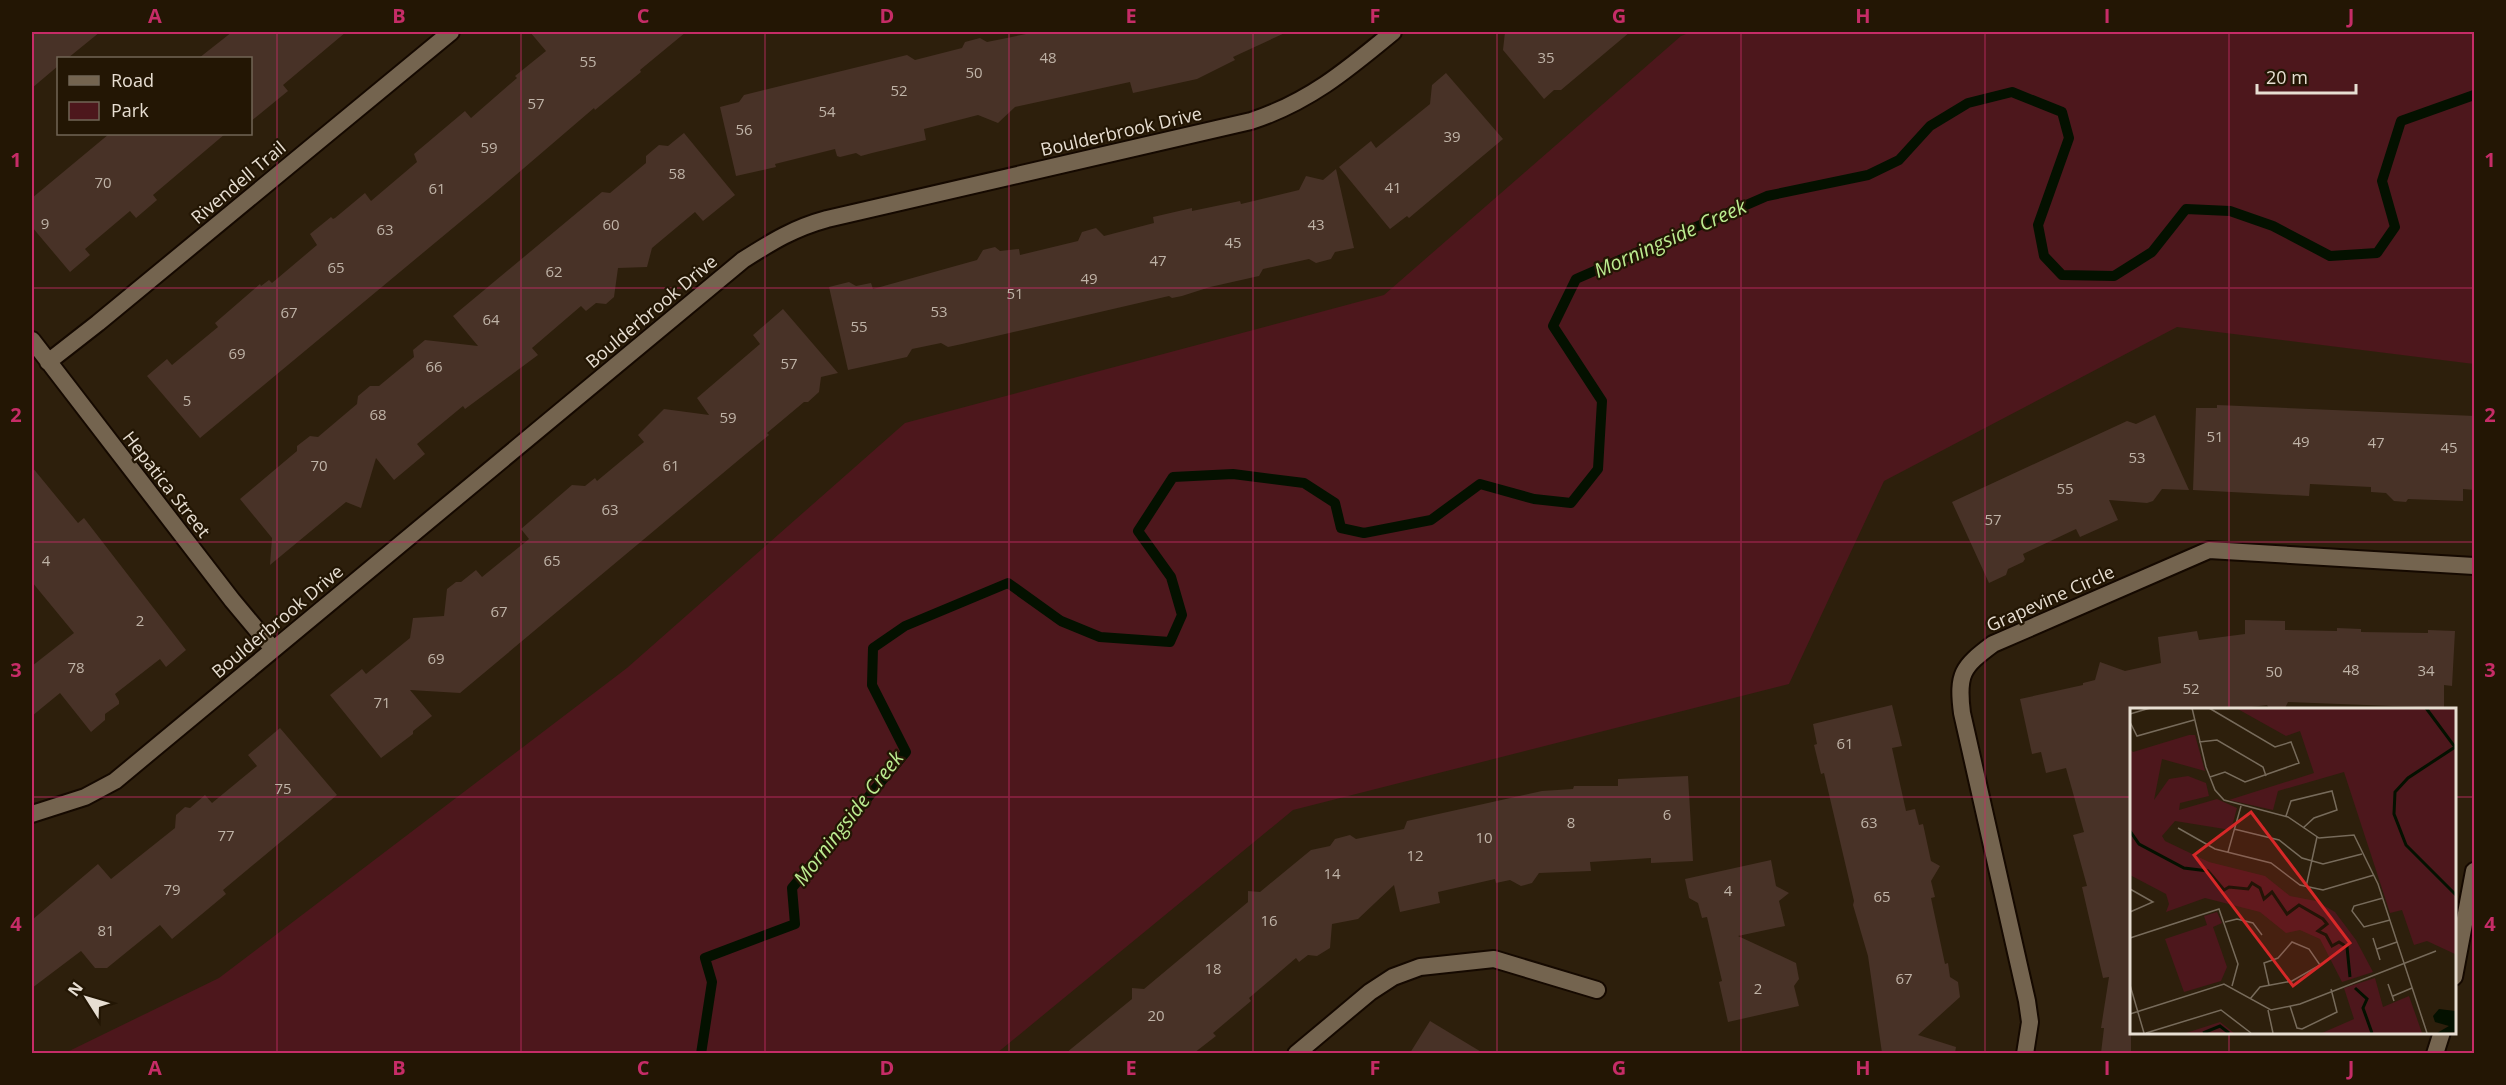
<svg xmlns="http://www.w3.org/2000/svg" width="2506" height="1085" font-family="'Open Sans',sans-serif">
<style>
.green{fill:#4d171c}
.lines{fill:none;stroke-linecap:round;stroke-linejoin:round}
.stream{stroke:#041100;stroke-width:10}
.building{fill:#483227}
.minor-casing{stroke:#150900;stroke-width:20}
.minor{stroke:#74644f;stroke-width:16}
.grid{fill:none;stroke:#c62c67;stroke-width:1.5;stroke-opacity:0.55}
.labels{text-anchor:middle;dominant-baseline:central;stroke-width:4.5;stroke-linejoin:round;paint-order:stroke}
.number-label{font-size:15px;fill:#bfb3a7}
.street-label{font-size:18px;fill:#e7ded2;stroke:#231604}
.water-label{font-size:20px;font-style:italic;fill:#bcec90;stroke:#231604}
.inset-river{fill:none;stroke:#041100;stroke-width:3}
.inset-road{fill:none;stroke:#776b5b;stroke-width:1.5}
.view{fill:#d62828;fill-opacity:0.15;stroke:#d62828;stroke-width:3}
.inset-edge{fill:none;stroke:#e7ded2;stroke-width:3}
.neatline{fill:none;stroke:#c62c67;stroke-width:2}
.grid-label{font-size:20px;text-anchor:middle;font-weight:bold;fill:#c62c67}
</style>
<rect width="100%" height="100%" fill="#2d1f0c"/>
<path class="green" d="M1691 32H2474V364L2177 327 1884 481 1789 684 1293 810 997 1053H65L219 978 627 668 905 423 1384 295 1681 36Z"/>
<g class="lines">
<path class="stream" d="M701 1054 712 982 705 958 795 924 792 888 906 752 872 685 873 648 905 626 1008 583 1061 621 1100 637 1170 642 1182 615 1171 577 1138 531 1173 477 1233 474 1304 483 1335 503 1341 528 1364 533 1431 520 1480 484 1534 499 1571 503 1598 469 1602 401 1553 326 1576 279 1767 196 1868 175 1899 160 1930 126 1968 103 2012 92 2062 112 2069 138 2038 225 2044 256 2062 275 2114 276 2152 252 2186 209 2230 211 2273 226 2330 256 2377 253 2395 227 2382 181 2401 121 2474 95"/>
</g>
<path class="building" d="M32 32H100L68 58H58V66L32 88Z
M232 32H346L283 85 288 91 250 122V58H199Z
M530 32H686L640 70 641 72 595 110 594 108 489 198 200 438 147 376 167 359 172 365 218 327 215 323 260 284 261 286 269 280 272 283 317 245 310 234 331 217 333 219 335 218 365 193 371 201 417 162 414 154 465 111 471 118 517 78 515 76 546 51Z
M1036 32H1287L1233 57 1235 60 1197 79 1133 93 1130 82 1015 107 998 123 978 115 924 129 926 140 872 153 861 156 856 153 840 157 837 156 835 149 775 164 776 167 736 176 720 107 739 102 744 95 907 55 915 60 962 48 965 42 980 38 987 42Z
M1505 32H1630L1561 90H1554L1544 99 1503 50Z
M1446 73 1503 139 1409 218 1407 216 1390 229 1339 167 1371 141 1376 148 1430 104 1432 85Z
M684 133 735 195 703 221 695 212 652 248 647 267 618 268 614 297 606 304 596 303 586 311 581 306 532 348 538 355 465 409 463 406 417 444 425 454 394 480 376 458 361 508 346 502 270 565 272 538 240 499 297 451V446L310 436 318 437 357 404 358 396 370 386H379L414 357 413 350 425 340 478 346 453 316 602 192 610 193 646 163V156L659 145 668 146Z
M109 134H225L153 195 157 200 136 218 130 211 85 249 90 255 70 272 32 227V198Z
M1336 169 1354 248 1335 252 1331 259 1316 263 1309 259 1263 269 1259 276 1210 287 1182 296 1172 298 1169 296 962 344 948 347 941 343 912 349 907 357 848 370 829 287 849 282 856 286 871 283 873 289 977 260 983 250 995 247 1000 251 1019 249 1020 255 1078 241 1082 232 1096 228 1104 236 1154 223 1153 217 1192 208V211L1240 201 1241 204 1299 190 1306 176 1323 180Z
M783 309 838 373 821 377 819 392 808 402H804L767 433 769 435 747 453 460 693 410 690 432 716 413 731V734L381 758 330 695 362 669 366 674 410 638 413 618 444 616 447 589 456 582H461L476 570 482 577 529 539 521 529 572 485 585 486 595 478 597 481 644 442 638 435 664 409 709 415 697 398 760 344 753 335Z
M2217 405 2475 416V490L2463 489V501L2408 499 2406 502 2394 501 2386 493 2371 492V487L2310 484 2309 496 2193 490 2196 408H2217Z
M2155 415 2189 490 2162 489 2153 501 2147 503 2109 500 2118 520 2080 537 2076 529 2023 554 2025 559 2023 562 2008 569 2006 575 1989 583 1952 502 2127 421 2136 424Z
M32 467 78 523 84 518 186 650 166 667 160 659 115 694 119 701V704L105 714V720L91 732 60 693 32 716V666L74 633 32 582Z
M2245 620 2285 621V630L2337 631V628L2361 629V632L2428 633V630L2455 631 2452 686 2444 685V708L2288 702 2285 708H2269L2267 705 2229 710H2131V1053H2101L2104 1028H2101L2109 977 2103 978 2082 887 2087 886 2073 835 2084 832 2066 768 2046 773 2041 752 2032 754 2020 699 2083 685V683L2095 680 2100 662 2125 671 2161 663 2158 637 2197 631 2199 640 2245 634Z
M1892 705 1902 746 1892 748 1906 811 1915 809 1919 825 1923 824 1931 861 1940 866 1931 881 1935 897 1931 898 1945 964 1948 963 1950 977 1958 982 1960 997 1918 1035 1956 1047 1955 1053H1882L1868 956 1853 905 1854 901 1824 773 1821 774 1814 745 1817 744 1813 724Z
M280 728 337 795 223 890 226 894 172 939 160 925 107 968H95L81 951 32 988V920L98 864 111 879 175 828 176 815 185 807 190 808 205 795 212 803 257 766 248 755Z
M1688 776 1693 861 1651 863V858L1590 862 1591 871 1539 873 1532 883 1521 886 1510 880 1496 883 1495 879 1438 892 1440 903 1400 912 1394 885 1358 919 1332 924 1330 948 1317 956 1308 955 1299 962 1296 958 1249 998 1251 1001 1213 1033 1216 1036 1194 1053H1066L1132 999V988L1144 989 1248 902V891L1260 892 1311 850 1330 846 1335 839 1350 835 1356 839 1404 829 1407 821 1542 791 1573 789 1574 786H1618V779Z
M1771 860 1776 886 1789 893 1779 901 1785 926 1738 936 1796 963 1799 979 1794 986 1799 1006 1728 1022 1719 982 1722 981 1707 917 1702 918 1698 903 1689 898 1685 879Z
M1430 1021 1483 1053H1410Z"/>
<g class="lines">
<g class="minor-casing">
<path id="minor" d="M32 340 232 600 273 649
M48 362 98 323 451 32
M32 814 85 797 115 781 743 260C773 241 794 228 827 219L1251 121C1309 102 1347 70 1393 32
M2454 977 2474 871
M1296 1054 1370 992 1393 977 1420 967 1494 959 1597 990
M2025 1054 2030 1022 2027 1001 1962 713C1957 674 1962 667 1993 644L2209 550 2474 566
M2435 1054 2442 1032"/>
</g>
<use href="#minor" class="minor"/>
</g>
<path class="grid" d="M277 32V1054M521 32V1054M765 32V1054M1009 32V1054M1253 32V1054M1497 32V1054M1741 32V1054M1985 32V1054M2229 32V710M32 288H2474M32 542H2474M32 797H2131M2454 797H2474M2229 1032V1054"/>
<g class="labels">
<g class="number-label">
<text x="1048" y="57">48</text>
<text x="1546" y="57">35</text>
<text x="588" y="61">55</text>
<text x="974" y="72">50</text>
<text x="899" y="90">52</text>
<text x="536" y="103">57</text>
<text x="827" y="111">54</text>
<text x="744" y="129">56</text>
<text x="1452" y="136">39</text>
<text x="489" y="147">59</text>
<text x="677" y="173">58</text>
<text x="103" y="182">70</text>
<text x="1393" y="187">41</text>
<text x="437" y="188">61</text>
<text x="45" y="223">9</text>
<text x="611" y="224">60</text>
<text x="1316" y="224">43</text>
<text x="385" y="229">63</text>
<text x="1233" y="242">45</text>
<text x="1158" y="260">47</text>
<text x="336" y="267">65</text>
<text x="554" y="271">62</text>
<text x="1089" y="278">49</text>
<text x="1015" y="293">51</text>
<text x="939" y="311">53</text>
<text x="289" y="312">67</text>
<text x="491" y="319">64</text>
<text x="859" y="326">55</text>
<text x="237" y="353">69</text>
<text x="789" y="363">57</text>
<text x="434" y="366">66</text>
<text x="187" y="400">5</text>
<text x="378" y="414">68</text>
<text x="728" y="417">59</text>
<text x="2215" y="436">51</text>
<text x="2301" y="441">49</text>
<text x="2376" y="442">47</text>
<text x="2449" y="447">45</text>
<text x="2137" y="457">53</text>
<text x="319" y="465">70</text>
<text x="671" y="465">61</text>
<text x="2065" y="488">55</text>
<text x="610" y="509">63</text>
<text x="1993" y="519">57</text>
<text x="46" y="560">4</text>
<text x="552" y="560">65</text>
<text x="499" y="611">67</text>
<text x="140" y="620">2</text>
<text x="436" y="658">69</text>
<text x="76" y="667">78</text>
<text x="2351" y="669">48</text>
<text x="2426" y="670">34</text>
<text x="2274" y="671">50</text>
<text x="2191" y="688">52</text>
<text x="382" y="702">71</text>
<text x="1845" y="743">61</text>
<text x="283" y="788">75</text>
<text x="1667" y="814">6</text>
<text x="1571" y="822">8</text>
<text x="1869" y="822">63</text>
<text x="226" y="835">77</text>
<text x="1484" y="837">10</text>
<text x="1415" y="855">12</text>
<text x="1332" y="873">14</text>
<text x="172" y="889">79</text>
<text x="1728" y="890">4</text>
<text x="1882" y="896">65</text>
<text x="1269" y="920">16</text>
<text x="106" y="930">81</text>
<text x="1213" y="968">18</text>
<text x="1904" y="978">67</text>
<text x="1758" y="988">2</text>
<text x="1156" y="1015">20</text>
</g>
<g class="street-label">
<text transform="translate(1121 131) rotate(-13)">Boulderbrook Drive</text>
<text transform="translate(238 182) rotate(-40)">Rivendell Trail</text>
<text transform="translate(651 311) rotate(-40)">Boulderbrook Drive</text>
<text transform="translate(167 484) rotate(52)">Hepatica Street</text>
<text transform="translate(2050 598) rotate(-24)">Grapevine Circle</text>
<text transform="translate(277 621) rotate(-40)">Boulderbrook Drive</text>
</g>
<g class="water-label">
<text transform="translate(1670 238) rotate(-24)">Morningside Creek</text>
<text transform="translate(848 818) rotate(-52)">Morningside Creek</text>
</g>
</g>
<g transform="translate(2130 708)">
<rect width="326" height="326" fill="#2d1f0c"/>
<path d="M106 0H325V246L297 233 284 237 272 202 260 205 214 64 148 83 143 102 99 92 184 65 170 23 156 28ZM59 27H65L75 63 32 51 24 92 39 71 58 68 76 75 79 88 50 95 49 102 87 91 107 100 101 122 45 113 32 128 35 133 79 154 135 168 160 188 186 193 205 204 226 232 243 264 212 274 190 231 170 222 156 225 130 204 75 190 36 204 39 196 36 186 0 167V41L3 44ZM87 204 92 215 83 219 97 259 91 273 54 284 35 231 77 217 74 208ZM245 270 253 299 279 288 292 325H192L224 311 214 280ZM90 314 104 325H56Z" fill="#4d171c"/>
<path d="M309 301 325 303V324L307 325 319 318 305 314 303 308Z" fill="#041100"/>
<path class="inset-river" d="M296 0 325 39 278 70 265 84 264 106 276 137 326 187M0 123 9 136 54 160 78 163 94 182 99 179 118 181 122 175 130 180 134 191 142 184 157 206 169 197 193 211 197 216 188 223 196 227 202 238 209 234 217 239 220 269M225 280 237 291 233 300 242 325M73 325 90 318 99 325"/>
<path class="inset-road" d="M62 0 76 59 85 82 94 92 158 109 189 130 224 127 248 176 297 325M79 0 145 39 161 34 169 55 115 74 95 64 80 69M0 6 20 0M0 14 7 28 64 12M69 34 87 32 133 59 136 68M156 108 161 93 202 83 207 102 184 110 173 120M48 120 85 141 141 155 170 177 193 182 244 167M104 121 149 132 172 150 193 156 232 146M98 144 111 98M176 179 187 129M0 181 23 194 0 204M253 190 224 198 222 203 234 219 260 212M95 214 107 211 123 215 132 227M0 230 89 201 108 256 102 278M243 230 250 252M247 241 267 234M258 276 264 293M0 277 14 325M263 288 282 280M120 291 130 279 162 273 190 257 179 241 162 234 148 250 134 255 139 277M160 298 167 320 172 321 207 304 201 281M138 302 143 325M0 306 94 276 141 302 170 296 306 243M16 325 91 302 121 325"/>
<path class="view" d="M121 104 220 235 163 278 64 147Z"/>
<rect width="326" height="326" class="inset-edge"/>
</g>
<rect width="2506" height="1085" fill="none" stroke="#231604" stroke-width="66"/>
<rect x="57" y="57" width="195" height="78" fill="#231604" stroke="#716656" stroke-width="1.5"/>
<rect x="69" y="76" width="30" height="9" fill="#74644f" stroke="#716656" stroke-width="1.5"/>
<text x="111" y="87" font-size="18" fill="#e7ded2">Road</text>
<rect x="69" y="102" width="30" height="18" fill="#4d171c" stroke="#716656" stroke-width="1.5"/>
<text x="111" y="117" font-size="18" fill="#e7ded2">Park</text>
<g transform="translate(87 998) rotate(307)" stroke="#231604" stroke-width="4.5" paint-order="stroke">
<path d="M0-4.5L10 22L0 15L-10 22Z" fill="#e7ded2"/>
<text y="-9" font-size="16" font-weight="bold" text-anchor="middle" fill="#e7ded2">N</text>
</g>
<path d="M2257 84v9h99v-9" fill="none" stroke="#e7ded2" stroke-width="3"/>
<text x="2266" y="84" font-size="18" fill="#e7ded2" stroke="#231604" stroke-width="4.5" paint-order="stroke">20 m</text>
<rect x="33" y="33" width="2440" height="1019" class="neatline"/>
<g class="grid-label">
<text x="155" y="23">A</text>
<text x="399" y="23">B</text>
<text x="643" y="23">C</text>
<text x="887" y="23">D</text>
<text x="1131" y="23">E</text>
<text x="1375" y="23">F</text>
<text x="1619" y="23">G</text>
<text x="1863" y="23">H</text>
<text x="2107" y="23">I</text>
<text x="2351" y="23">J</text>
<text x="16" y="167">1</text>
<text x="2490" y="167">1</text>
<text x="16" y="422">2</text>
<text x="2490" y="422">2</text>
<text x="16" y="677">3</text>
<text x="2490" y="677">3</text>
<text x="16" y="931">4</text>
<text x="2490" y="931">4</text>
<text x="155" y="1075">A</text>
<text x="399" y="1075">B</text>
<text x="643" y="1075">C</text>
<text x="887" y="1075">D</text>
<text x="1131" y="1075">E</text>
<text x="1375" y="1075">F</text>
<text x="1619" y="1075">G</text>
<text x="1863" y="1075">H</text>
<text x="2107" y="1075">I</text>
<text x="2351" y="1075">J</text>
</g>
</svg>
